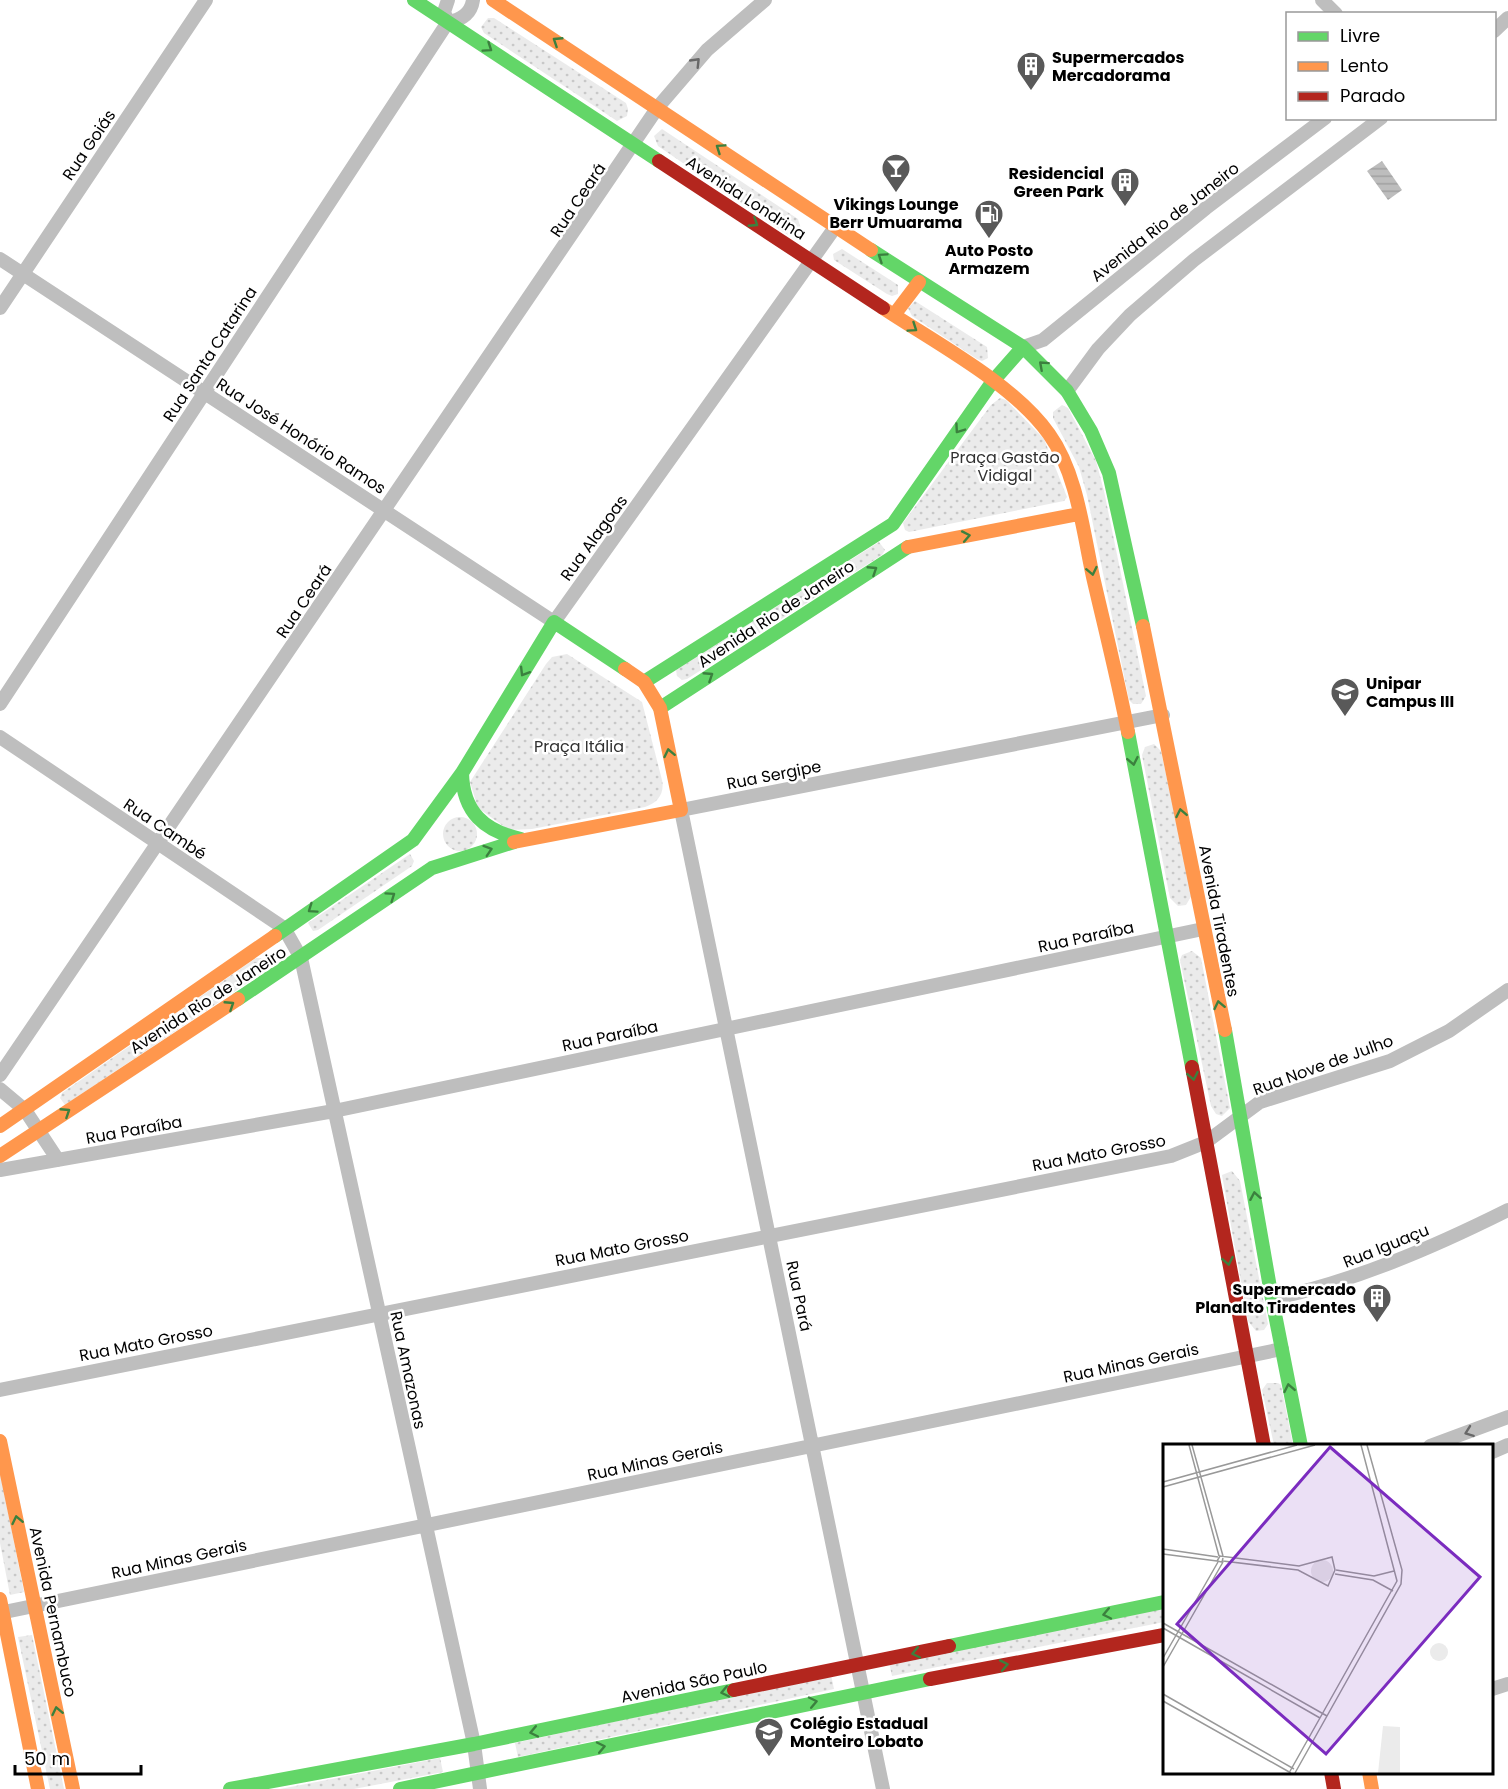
<svg xmlns="http://www.w3.org/2000/svg" width="1508" height="1789" font-family="Poppins,sans-serif">
<style>
.grass{fill:url(#grass-dots)}
.water{fill:url(#water-rules)}
.lines{fill:none;stroke-linecap:round;stroke-linejoin:round}
.street{stroke:#bebebe;stroke-width:14}
.fast{stroke:#63d668;stroke-width:14}
.slow{stroke:#ff974d;stroke-width:14}
.jam{stroke:#b3261e;stroke-width:14}
.oneway{stroke:#3b803e}
.oneway2{stroke:#686868}
.labels{text-anchor:middle;dominant-baseline:central;stroke-width:5;stroke-linejoin:round;paint-order:stroke}
.poi-label{font-size:16px;font-weight:bold;fill:#000;stroke:#fff;text-anchor:start}
.street-label{font-size:16px;fill:#000;stroke:#fff}
.park-label{font-size:16px;fill:#313131;stroke:#fff}
.inset-road{fill:none;stroke:#999;stroke-width:1.5}
.view{fill:#7b2cbf;fill-opacity:0.15;stroke:#7b2cbf;stroke-width:3}
.inset-edge{fill:none;stroke:#000;stroke-width:3}
</style>
<defs>
<pattern id="grass-dots" width="8" height="8" patternUnits="userSpaceOnUse" patternTransform="scale(1.5)"><rect width="8" height="8" fill="#ebebeb"/><path d="M2 2h.1M6 6h.1" fill="none" stroke="#c8c8c8" stroke-width="1.8" stroke-linecap="round"/></pattern>
<pattern id="water-rules" width="6" height="5" patternUnits="userSpaceOnUse" patternTransform="scale(1.5)"><rect width="6" height="5" fill="#bdbdbd"/><path d="M0 2.5h6" fill="none" stroke="#a1a1a1"/></pattern>
</defs>
<rect width="100%" height="100%" fill="#fff"/>
<path class="grass" d="M488 18H494L626 103 628 109 627 116 617 121 484 33 481 27Z
M662 129 798 219 801 229 798 234 788 235 658 146 654 136Z
M842 249 898 285V294L892 296 887 294 834 260 833 254Z
M915 301 987 347 988 358 982 361 977 359 912 316 908 308Z
M1000 398 1006 400 1044 439 1067 497 1064 501 909 532 905 530 903 523 991 405Z
M1062 405 1068 408 1096 461 1104 491 1146 696 1141 704H1133L1129 700 1087 495 1079 467 1053 418V412Z
M879 542 885 550 882 555 687 679 682 680 677 676 676 670Z
M567 654 642 702 662 780C665 794 657 803 645 807L532 829 509 830 478 808 470 782 546 664 552 657Z
M1154 744 1161 751 1192 895 1186 905 1178 906 1170 898 1142 755 1145 747Z
M443 834a17 17 0 1 1 34 0a17 17 0 1 1-34 0Z
M410 854 414 861 412 866 318 930 313 931 308 923Z
M1192 951 1201 958 1230 1108 1222 1116 1216 1114 1211 1106 1180 960 1182 955Z
M256 958H262L267 970 65 1105 60 1098 62 1093Z
M1232 1171 1240 1181 1268 1324 1264 1330 1256 1331 1248 1321 1222 1175Z
M1267 1383H1278L1281 1385 1293 1445H1274L1262 1390Z
M0 1472 24 1592 10 1595 0 1543Z
M1164 1608V1622L892 1676 889 1662Z
M32 1635 64 1789H50L18 1637Z
M831 1675 834 1689 518 1757 515 1743Z
M440 1758 443 1772 354 1789H280Z"/>
<path class="water" d="M1382 161 1402 190 1388 200 1367 171Z"/>
<g class="lines">
<path class="street" d="M448 0 444 12 448 22
M1322 0 1336 14
M448 22C461 20 471 14 473 0
M1494 31 1508 18
M0 259 554 622 836 226
M0 308 206 0
M1023 347 1043 340 1206 208 1325 118
M1067 391 1098 349 1130 315 1194 260 1381 118
M0 704 448 22
M0 737 284 928 301 958 474 1744 480 1789
M0 1075 658 107 707 50 765 0
M0 1089 25 1110 58 1160
M0 1170 334 1111 1203 929
M1272 1299C1355 1281 1432 1248 1508 1210
M0 1390 1171 1156 1206 1142 1260 1102 1390 1061 1449 1031 1508 990
M1430 1446 1508 1417
M1492 1452 1508 1445
M0 1613 1282 1349
M1492 1689 1508 1684
M883 1789 681 810 1163 715"/>
<path class="fast" d="M414 0 659 161
M871 250 1023 347 1067 391 1091 431 1109 473 1143 626
M644 682 893 524 993 381 1023 347
M660 708 908 547
M1128 732 1192 1067
M462 773C463 812 484 831 521 839
M275 936 413 840 462 773 554 622 625 669
M238 999 432 868 514 842
M1225 1030 1272 1299 1301 1446
M949 1646 1164 1602
M230 1789 474 1744 734 1690
M400 1789 930 1679"/>
<path class="slow" d="M493 0 871 250
M883 308C934 342 1014 384 1049 434 1077 473 1083 531 1093 577 1105 629 1118 680 1128 732
M894 315 919 282
M908 547 1079 514
M1143 626 1225 1030
M514 842 681 810 660 708 644 682 625 669
M0 1126 275 936
M0 1156 238 999
M0 1441 73 1789
M0 1599 38 1789
M1369 1772 1372 1789"/>
<path class="jam" d="M659 161 883 308
M1192 1067 1264 1446
M930 1679 1164 1635
M734 1690 949 1646
M1331 1772 1334 1789"/>
</g>
<defs><path id="oneway-chevron" d="M-2-3.5L2.5 0L-2 3.5" fill="none" stroke-width="1.6" stroke-linecap="round" stroke-linejoin="round" transform="scale(1.5)"/></defs>
<g class="oneway">
<use href="#oneway-chevron" transform="translate(557 41) rotate(-147)"/>
<use href="#oneway-chevron" transform="translate(488 48) rotate(34)"/>
<use href="#oneway-chevron" transform="translate(720 148) rotate(-146)"/>
<use href="#oneway-chevron" transform="translate(754 223) rotate(33)"/>
<use href="#oneway-chevron" transform="translate(882 257) rotate(-146)"/>
<use href="#oneway-chevron" transform="translate(913 328) rotate(34)"/>
<use href="#oneway-chevron" transform="translate(1043 365) rotate(-138)"/>
<use href="#oneway-chevron" transform="translate(959 429) rotate(125)"/>
<use href="#oneway-chevron" transform="translate(966 536) rotate(-11)"/>
<use href="#oneway-chevron" transform="translate(873 570) rotate(-33)"/>
<use href="#oneway-chevron" transform="translate(1092 571) rotate(78)"/>
<use href="#oneway-chevron" transform="translate(524 672) rotate(121)"/>
<use href="#oneway-chevron" transform="translate(709 676) rotate(-33)"/>
<use href="#oneway-chevron" transform="translate(669 753) rotate(-102)"/>
<use href="#oneway-chevron" transform="translate(1133 761) rotate(79)"/>
<use href="#oneway-chevron" transform="translate(1181 813) rotate(-101)"/>
<use href="#oneway-chevron" transform="translate(488 850) rotate(-18)"/>
<use href="#oneway-chevron" transform="translate(391 896) rotate(-35)"/>
<use href="#oneway-chevron" transform="translate(312 909) rotate(145)"/>
<use href="#oneway-chevron" transform="translate(230 1005) rotate(-33)"/>
<use href="#oneway-chevron" transform="translate(1219 1005) rotate(-102)"/>
<use href="#oneway-chevron" transform="translate(1193 1076) rotate(79)"/>
<use href="#oneway-chevron" transform="translate(66 1112) rotate(-33)"/>
<use href="#oneway-chevron" transform="translate(1255 1196) rotate(-100)"/>
<use href="#oneway-chevron" transform="translate(1228 1261) rotate(79)"/>
<use href="#oneway-chevron" transform="translate(1289 1388) rotate(-101)"/>
<use href="#oneway-chevron" transform="translate(17 1520) rotate(-102)"/>
<use href="#oneway-chevron" transform="translate(1107 1614) rotate(168)"/>
<use href="#oneway-chevron" transform="translate(916 1653) rotate(168)"/>
<use href="#oneway-chevron" transform="translate(1004 1665) rotate(-11)"/>
<use href="#oneway-chevron" transform="translate(725 1692) rotate(168)"/>
<use href="#oneway-chevron" transform="translate(813 1702) rotate(-12)"/>
<use href="#oneway-chevron" transform="translate(57 1711) rotate(-102)"/>
<use href="#oneway-chevron" transform="translate(534 1732) rotate(168)"/>
<use href="#oneway-chevron" transform="translate(601 1747) rotate(-12)"/>
</g>
<g class="oneway2">
<use href="#oneway-chevron" transform="translate(696 62) rotate(-46)"/>
<use href="#oneway-chevron" transform="translate(1469 1432) rotate(160)"/>
</g>
<defs>
<g id="building-pin" transform="scale(1.5)"><path d="M0 17L-7.5 6A9.5 9.5 0 1 1 7.5 6Z" fill="#595959" stroke="#fff"/><path d="M-4-6H4V6H1V3H-1V6H-4ZM-2.5-4.3h1.7v1.8h-1.7ZM.8-4.3h1.7v1.8H.8ZM-2.5-1h1.7V.8h-1.7ZM.8-1h1.7V.8H.8Z" fill="#fff"/></g>
<g id="bar-pin" transform="scale(1.5)"><path d="M0 17L-7.5 6A9.5 9.5 0 1 1 7.5 6Z" fill="#595959" stroke="#fff"/><path d="M-6-5H6L.8 .8V4.5H3.5V6h-7V4.5H-.8V.8Z" fill="#fff"/></g>
<g id="fuel-pin" transform="scale(1.5)"><path d="M0 17L-7.5 6A9.5 9.5 0 1 1 7.5 6Z" fill="#595959" stroke="#fff"/><path d="M-5.5-6h7V0h2V4h1.3V-2.5L3-4.5l.8-.8L6-3V5H2.5V1h-1V6h-7ZM-4.2-4.7v3.2H.2V-4.7Z" fill="#fff"/></g>
<g id="university-pin" transform="scale(1.5)"><path d="M0 17L-7.5 6A9.5 9.5 0 1 1 7.5 6Z" fill="#595959" stroke="#fff"/><path d="M0-5L7-2L0 1L-7-2ZM-4 1L0 2.5L4 1V4Q0 6-4 4Z" fill="#fff"/></g>
<g id="school-pin" transform="scale(1.5)"><path d="M0 17L-7.5 6A9.5 9.5 0 1 1 7.5 6Z" fill="#595959" stroke="#fff"/><path d="M0-5L7-2L0 1L-7-2ZM-4 1L0 2.5L4 1V4Q0 6-4 4Z" fill="#fff"/></g>
</defs>
<g fill-rule="evenodd">
<use href="#building-pin" x="1031" y="66"/>
<use href="#bar-pin" x="896" y="168"/>
<use href="#building-pin" x="1125" y="182"/>
<use href="#fuel-pin" x="989" y="214"/>
<use href="#university-pin" x="1345" y="692"/>
<use href="#building-pin" x="1377" y="1298"/>
<use href="#school-pin" x="769" y="1732"/>
</g>
<g class="labels">
<g class="poi-label">
<text x="1052" y="57">Supermercados<tspan x="1052" dy="18">Mercadorama</tspan></text>
<text x="1104" y="173" text-anchor="end">Residencial<tspan x="1104" dy="18">Green Park</tspan></text>
<text x="896" y="204" text-anchor="middle">Vikings Lounge<tspan x="896" dy="18">Berr Umuarama</tspan></text>
<text x="989" y="250" text-anchor="middle">Auto Posto<tspan x="989" dy="18">Armazem</tspan></text>
<text x="1366" y="683">Unipar<tspan x="1366" dy="18">Campus III</tspan></text>
<text x="1356" y="1289" text-anchor="end">Supermercado<tspan x="1356" dy="18">Planalto Tiradentes</tspan></text>
<text x="790" y="1723">Colégio Estadual<tspan x="790" dy="18">Monteiro Lobato</tspan></text>
</g>
<g class="street-label">
<text transform="translate(89 145) rotate(-56)">Rua Goiás</text>
<text transform="translate(746 198) rotate(33)">Avenida Londrina</text>
<text transform="translate(578 200) rotate(-56)">Rua Ceará</text>
<text transform="translate(1165 222) rotate(-38)">Avenida Rio de Janeiro</text>
<text transform="translate(210 354) rotate(-57)">Rua Santa Catarina</text>
<text transform="translate(301 436) rotate(33)">Rua José Honório Ramos</text>
<text transform="translate(594 538) rotate(-54)">Rua Alagoas</text>
<text transform="translate(304 601) rotate(-56)">Rua Ceará</text>
<text transform="translate(776 614) rotate(-33)">Avenida Rio de Janeiro</text>
<text transform="translate(774 775) rotate(-11)">Rua Sergipe</text>
<text transform="translate(165 829) rotate(34)">Rua Cambé</text>
<text transform="translate(1219 921) rotate(79)">Avenida Tiradentes</text>
<text transform="translate(1086 937) rotate(-12)">Rua Paraíba</text>
<text transform="translate(208 1000) rotate(-33)">Avenida Rio de Janeiro</text>
<text transform="translate(610 1036) rotate(-12)">Rua Paraíba</text>
<text transform="translate(1323 1065) rotate(-20)">Rua Nove de Julho</text>
<text transform="translate(134 1130) rotate(-10)">Rua Paraíba</text>
<text transform="translate(1099 1153) rotate(-11)">Rua Mato Grosso</text>
<text transform="translate(1386 1246) rotate(-22)">Rua Iguaçu</text>
<text transform="translate(622 1248) rotate(-11)">Rua Mato Grosso</text>
<text transform="translate(799 1296) rotate(78)">Rua Pará</text>
<text transform="translate(146 1343) rotate(-11)">Rua Mato Grosso</text>
<text transform="translate(1131 1363) rotate(-12)">Rua Minas Gerais</text>
<text transform="translate(408 1370) rotate(78)">Rua Amazonas</text>
<text transform="translate(655 1461) rotate(-12)">Rua Minas Gerais</text>
<text transform="translate(179 1559) rotate(-12)">Rua Minas Gerais</text>
<text transform="translate(53 1612) rotate(78)">Avenida Pernambuco</text>
<text transform="translate(694 1682) rotate(-12)">Avenida São Paulo</text>
</g>
<g class="park-label">
<text x="1005" y="457">Praça Gastão<tspan x="1005" dy="18">Vidigal</tspan></text>
<text x="579" y="746">Praça Itália</text>
</g>
</g>
<g transform="translate(1163 1444)">
<rect width="330" height="330" fill="#fff"/>
<path d="M148 127a11 11 0 1 1 22 0a11 11 0 1 1-22 0ZM220 282 237 283V329H215Z" fill="#ebebeb"/>
<path d="M267 208a9 9 0 1 1 18 0a9 9 0 1 1-18 0Z" fill="#ebebeb"/>
<path class="inset-road" d="M26 1 56 112M29 1 60 112M0 38 134 1M0 43 152 1M0 105 55 113M0 110 54 117M60 114 59 118 54 117 57 112 136 122 169 113 172 126 165 142 135 126 60 117M173 126 211 132 231 127M172 130 210 136 230 147M0 179 164 272M0 184 157 274M0 214 55 118M0 223 60 118M0 250 131 325M0 257 128 329M126 329 234 137 198 1M132 329 238 140 239 126 204 1"/>
<path class="view" d="M167 3 317 133 163 310 14 180Z"/>
<rect width="330" height="330" class="inset-edge"/>
</g>
<rect x="1286" y="12" width="210" height="108" fill="#ffffff" stroke="#999999" stroke-width="1.5"/>
<rect x="1298" y="32" width="30" height="9" fill="#63d668" stroke="#999999" stroke-width="1.5"/>
<text x="1340" y="42" font-size="18" fill="#000000">Livre</text>
<rect x="1298" y="62" width="30" height="9" fill="#ff974d" stroke="#999999" stroke-width="1.5"/>
<text x="1340" y="72" font-size="18" fill="#000000">Lento</text>
<rect x="1298" y="92" width="30" height="9" fill="#b3261e" stroke="#999999" stroke-width="1.5"/>
<text x="1340" y="102" font-size="18" fill="#000000">Parado</text>
<path d="M15 1765v9h126v-9" fill="none" stroke="#000000" stroke-width="3"/>
<text x="24" y="1765" font-size="18" fill="#000000" stroke="#ffffff" stroke-width="4.5" paint-order="stroke">50 m</text>
</svg>
